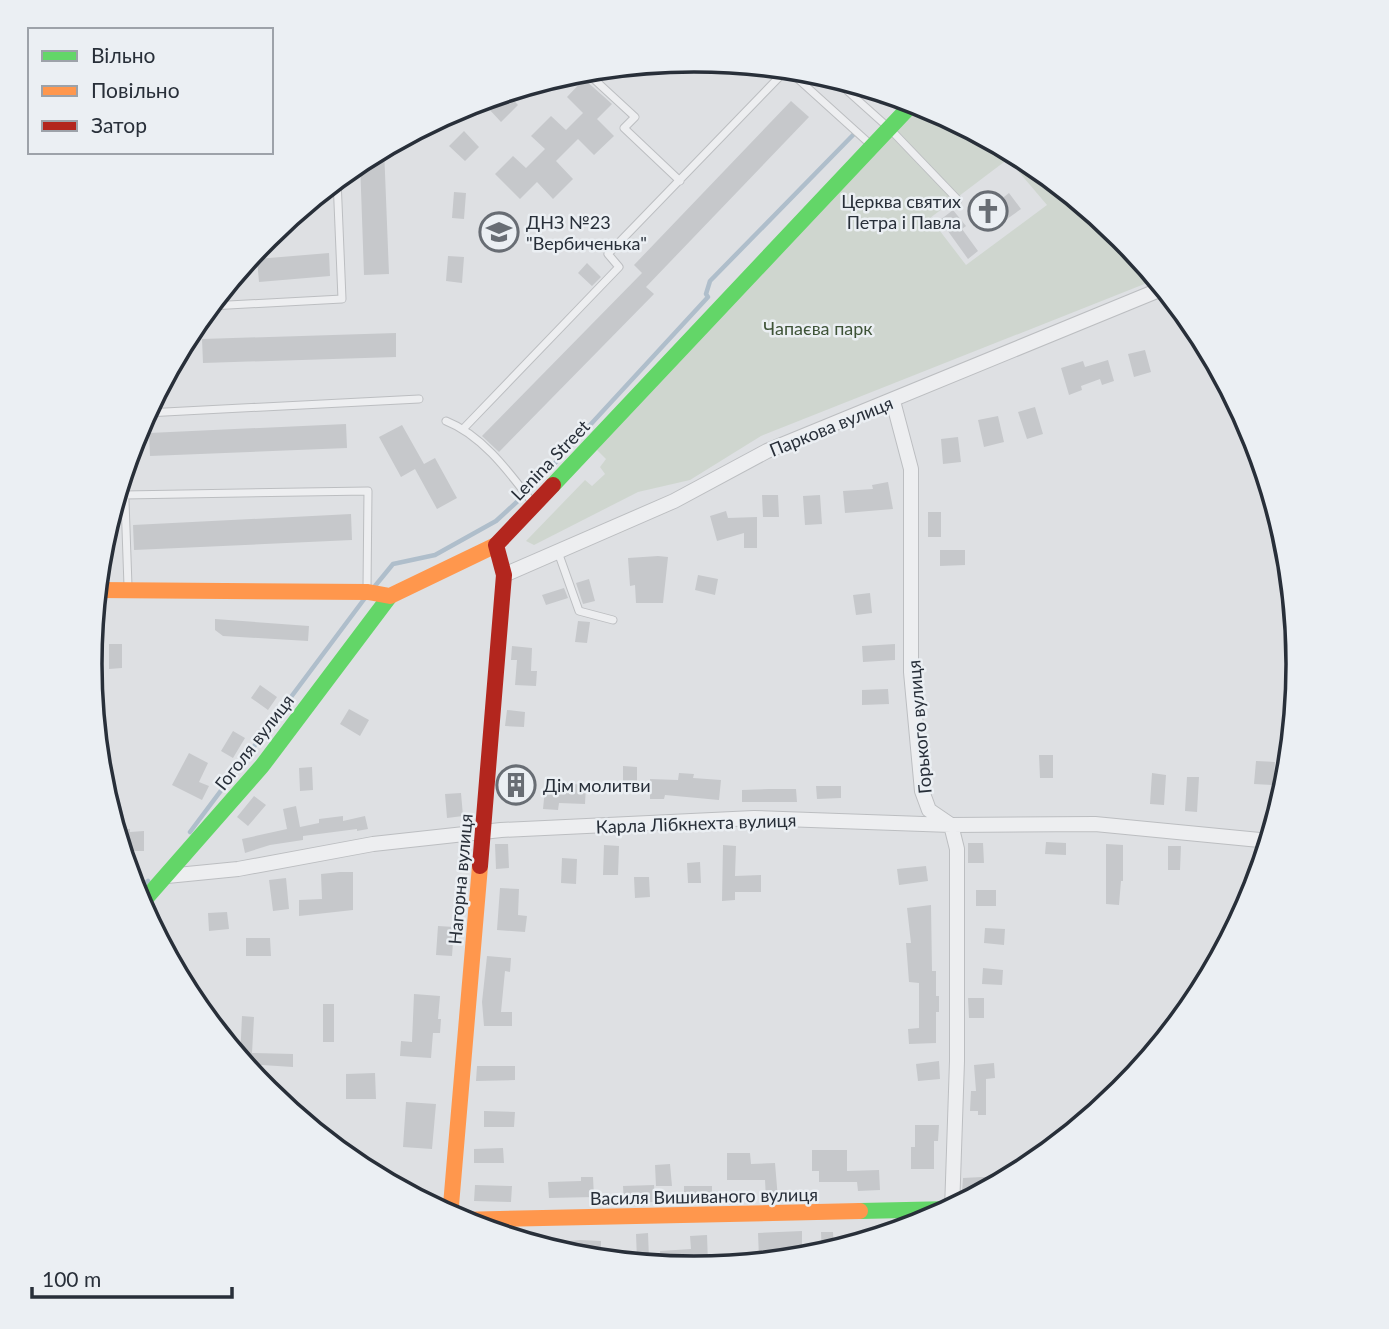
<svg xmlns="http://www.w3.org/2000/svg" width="1389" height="1329" font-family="Lato,sans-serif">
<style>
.green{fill:#cfd6cf;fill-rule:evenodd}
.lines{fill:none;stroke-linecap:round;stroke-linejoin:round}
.stream{stroke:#afbecb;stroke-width:4.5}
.building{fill:#c6c8cb}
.lane-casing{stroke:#bcbec1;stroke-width:9}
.street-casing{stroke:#bcbec1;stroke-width:16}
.lane{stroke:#edeef0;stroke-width:7}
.street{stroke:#edeef0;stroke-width:14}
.fast{stroke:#63d668;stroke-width:16}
.slow{stroke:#ff974d;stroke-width:16}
.jam{stroke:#b3261e;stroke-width:16}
.labels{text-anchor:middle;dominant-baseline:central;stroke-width:5;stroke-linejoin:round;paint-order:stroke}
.poi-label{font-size:18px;fill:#282f39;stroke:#ebeff3;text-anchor:start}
.park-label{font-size:18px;fill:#3e5337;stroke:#ebeff3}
.street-label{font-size:18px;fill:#282f39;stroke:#ebeff3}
.rim{fill:none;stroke:#282f39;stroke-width:3.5}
</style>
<rect width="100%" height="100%" fill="#dee0e3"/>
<path class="green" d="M921 104 1031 162 1123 237 1157 279 761 436 690 480 638 492 534 545 526 541 585 480 592 486 605 474 600 467 606 459 596 449ZM1008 159 1047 205 966 265 930 218Z"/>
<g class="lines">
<path class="stream" d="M881 102 888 94
M532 488 708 297 706 294 710 281 854 134
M375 586 393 564 435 555 496 521 520 499
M190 832 365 598
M134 892 148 881"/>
</g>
<path class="building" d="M584 79 612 104 597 119 614 136 594 155 578 139 556 161 573 179 553 199 537 182 520 199 495 174 513 156 526 168 545 149 531 136 551 116 566 130 583 113 567 97Z
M506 92 518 105 501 122 488 108Z
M791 101 809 117 646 287 654 294 499 452 482 436 642 273 634 265Z
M464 131 479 147 465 161 449 146Z
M384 148 389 274 364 275 360 161Z
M454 192 466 193 464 219 452 218Z
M1009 193 1021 209 997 226 986 211Z
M953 210 966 226 962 229 978 251 968 259 940 220Z
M329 253 330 276 259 282 257 259Z
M448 256 464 257 462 283 446 281Z
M587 263 601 277 592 286 578 273Z
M396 333V357L203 363 202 339Z
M1145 350 1151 372 1134 377 1128 354Z
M1108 360 1114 381 1102 385 1100 379 1081 386 1082 390 1069 395 1061 368 1083 361 1085 367Z
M1035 407 1043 434 1027 439 1018 412Z
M998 416 1004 442 984 447 978 420Z
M346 424 347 448 150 456 149 433Z
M402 425 424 464 435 458 457 498 437 509 415 469 401 477 379 437Z
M958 437 961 462 943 464 941 439Z
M888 482 893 509 845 513 843 491 873 489 872 485Z
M762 495H778L779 517H763Z
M820 495 822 524 805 525 803 496Z
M726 511 728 518 757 517V548H744V533L717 541 710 516Z
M928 512H941V537H928Z
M351 514 352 540 134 550 133 525Z
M109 521 112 558H100L101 546Z
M940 550H965V565L940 566Z
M658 556 668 557 663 603H636L635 585 630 586 628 558Z
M698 575 718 579 715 595 695 590Z
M589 579 595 601 583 604 576 583Z
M564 588 568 598 546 605 542 595Z
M870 593 872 613 856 615 853 595Z
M215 619 309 626 308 641 223 636 215 630Z
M578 621 590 622 587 643 575 642Z
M109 644H122V668L109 669Z
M895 644V660L863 662 862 646Z
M512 646 532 648 531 671H537L536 686 515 685 517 660H511Z
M260 685 277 697 268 710 251 698Z
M888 689 889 704 862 705V690Z
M349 709 369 720 360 736 340 724Z
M507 710 525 712 524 727 505 726Z
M233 731 245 738 233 758 221 751Z
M189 753 208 763 199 782 209 786 202 800 172 785Z
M1039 755H1053V778H1040Z
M1256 761 1275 762 1273 785 1254 784Z
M623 766 637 767V788H623Z
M312 767 313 790 300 791 299 768Z
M679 773 694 774 693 778 721 780 719 800 665 795 664 799H650V779L678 780Z
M1152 773 1166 775 1164 805 1150 804Z
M502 774 532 777 530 796 501 794Z
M1187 777H1199L1197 812 1185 811Z
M573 784 586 785 585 804 559 803 558 810 543 809 545 789 573 792Z
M816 786H841V798L817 799Z
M769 789H796L797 802H742V790Z
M461 793 463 816 447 818 445 794Z
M254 796 266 805 248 826 237 817Z
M296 806 300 827 319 823V819L343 816V821L365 816 368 829 357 831V829L303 836V840L270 845 245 853 242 839 287 829 283 809Z
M130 829V832L144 831V851H122L115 830Z
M1046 842 1066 843V855L1045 854Z
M968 843H983L984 863H968Z
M495 844H508L509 868 496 869Z
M1106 844 1123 845V881H1121L1119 905 1106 904Z
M604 845 619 846 618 875H603Z
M723 845 736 846 735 876 761 875V892H735V900L722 901Z
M1168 846H1181L1180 870H1168Z
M562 858 577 859 576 884 561 883Z
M700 862 701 883H688L687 863Z
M1250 863H1263L1253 898 1250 897Z
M926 866 928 881 899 885 897 869Z
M340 872H353V910L299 916V900L322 899 321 874Z
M634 877H649L650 897 635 898Z
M286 878 289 909 273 911 269 880Z
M500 888 519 889 518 915 527 916 525 932 497 930Z
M976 890H996V906H976Z
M931 905 932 971H936V996H939V1012H936V1043L909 1044 908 1029 919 1028V983L909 982 906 943H911L907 908Z
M227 912 229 929 209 931 208 913Z
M438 926 454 927 452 956 436 955Z
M985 928 1005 929 1004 945 984 943Z
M246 938H270L271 956H246Z
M487 956 511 958 510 972 505 971 501 1012H512V1026H484L482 1002Z
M983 968 1003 970 1002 985 982 984Z
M414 994 440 996 438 1019H441L440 1033H433L431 1058 400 1056 401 1041 412 1042Z
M968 998H984V1018H969Z
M323 1004H334V1042H323Z
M242 1016 254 1017 252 1053 293 1054V1067L244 1064 240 1059Z
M939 1061 940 1079 918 1081 916 1064Z
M994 1063 995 1078 986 1079V1115H978V1111H970L971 1091H976L974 1065Z
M477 1066H515V1080L476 1081Z
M375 1073 376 1099H346V1074Z
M406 1102 436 1104 432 1149 403 1147Z
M484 1111 515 1112 514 1127H484Z
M915 1125H939L938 1141H934V1169H911V1147H915Z
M503 1148 504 1163H474V1149Z
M812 1150H847V1171L879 1170 880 1190 858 1191 857 1182H819V1171H812Z
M727 1153H750L751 1164 775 1163 778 1199H766L765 1180H727Z
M670 1164 672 1186H656L655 1165Z
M581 1177H593L594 1197 549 1198 548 1182 581 1181Z
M963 1178 982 1177 1011 1178 984 1192 962 1193Z
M475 1185 512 1186 511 1202 474 1201Z
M654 1185 655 1202 624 1203 623 1186Z
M684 1186H712V1199H684Z
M802 1231V1259L790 1260V1257L759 1258 758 1233Z
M821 1232H833L834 1251 822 1255Z
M648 1233 649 1259 637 1260 636 1234Z
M707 1235 708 1264 685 1266V1269L661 1266 660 1251 691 1249 690 1236Z
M580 1240 601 1241V1260L576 1258 531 1244Z"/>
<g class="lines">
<g class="lane-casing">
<path id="lane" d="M712 61H715
M584 70 635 117 624 128 680 181
M832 77 890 129 958 200
M210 306 342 299 337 179
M146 413 419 399
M446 421C482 435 509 472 532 502
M464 428 619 267 608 254 787 69 870 144
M124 472 128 586
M124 495 368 491 367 588
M558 552 579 611 613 620"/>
</g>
<g class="street-casing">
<path id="street" d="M893 401 911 469V672L922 791 929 810 951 825 957 849V1061L952 1210
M504 575 674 501 767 451 1164 288
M167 876 238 869 373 844 501 830 754 818 951 825 1095 824 1270 841"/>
</g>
<use href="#lane" class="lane"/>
<use href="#street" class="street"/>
<path class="fast" d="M553 485 914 102
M140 905 262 766 390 596
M860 1211 952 1209"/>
<path class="slow" d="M97 590 368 592 390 596 496 545
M450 1217 480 866
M457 1220 860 1211"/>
<path class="jam" d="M480 866 504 575 496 545 553 485"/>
</g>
<defs>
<g id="church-ring" transform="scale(2.0125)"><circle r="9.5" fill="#ebeff3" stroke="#686d74" stroke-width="1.5"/><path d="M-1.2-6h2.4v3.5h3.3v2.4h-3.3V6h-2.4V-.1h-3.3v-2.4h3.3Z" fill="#686d74"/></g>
<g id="school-ring" transform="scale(2.0125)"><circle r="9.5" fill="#ebeff3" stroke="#686d74" stroke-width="1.5"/><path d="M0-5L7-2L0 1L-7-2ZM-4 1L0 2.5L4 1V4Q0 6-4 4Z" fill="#686d74"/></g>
<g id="building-ring" transform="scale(2.0125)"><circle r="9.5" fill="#ebeff3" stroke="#686d74" stroke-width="1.5"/><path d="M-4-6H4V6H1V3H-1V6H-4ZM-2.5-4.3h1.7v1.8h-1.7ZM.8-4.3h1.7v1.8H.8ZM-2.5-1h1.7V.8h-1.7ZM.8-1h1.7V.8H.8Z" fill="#686d74"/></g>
</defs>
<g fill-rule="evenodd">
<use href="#church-ring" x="988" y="211"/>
<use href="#school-ring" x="499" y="232"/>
<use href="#building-ring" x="516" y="785"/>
</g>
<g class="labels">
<g class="poi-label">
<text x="961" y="201" text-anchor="end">Церква святих<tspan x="961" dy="21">Петра і Павла</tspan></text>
<text x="526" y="222">ДНЗ №23<tspan x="526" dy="21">"Вербиченька"</tspan></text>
<text x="543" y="785">Дім молитви</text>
</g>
<g class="park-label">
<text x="818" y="328">Чапаєва парк</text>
</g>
<g class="street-label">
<text transform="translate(831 426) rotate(-22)">Паркова вулиця</text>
<text transform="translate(550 460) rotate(-46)">Lenina Street</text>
<text transform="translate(919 727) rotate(-95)">Горького вулиця</text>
<text transform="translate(254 742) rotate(-52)">Гоголя вулиця</text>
<text transform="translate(696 823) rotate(-2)">Карла Лібкнехта вулиця</text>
<text transform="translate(460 879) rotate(-85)">Нагорна вулиця</text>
<text transform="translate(704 1196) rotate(-1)">Василя Вишиваного вулиця</text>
</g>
</g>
<path d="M0 0H1389V1329H0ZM102 664a592 592 0 1 1 1184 0a592 592 0 1 1-1184 0Z" fill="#ebeff3" fill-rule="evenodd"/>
<path class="rim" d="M102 664a592 592 0 1 1 1184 0a592 592 0 1 1-1184 0Z"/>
<rect x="28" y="28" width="245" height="126" fill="#ebeff3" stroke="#9da2a9" stroke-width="2"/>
<rect x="42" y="51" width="35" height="10" fill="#63d668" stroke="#9da2a9" stroke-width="2"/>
<text x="91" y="63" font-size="21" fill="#282f39">Вільно</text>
<rect x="42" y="86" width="35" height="10" fill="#ff974d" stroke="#9da2a9" stroke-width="2"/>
<text x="91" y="98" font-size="21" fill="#282f39">Повільно</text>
<rect x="42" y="121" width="35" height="10" fill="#b3261e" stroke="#9da2a9" stroke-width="2"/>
<text x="91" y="133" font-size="21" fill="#282f39">Затор</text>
<path d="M32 1287v10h200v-10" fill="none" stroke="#282f39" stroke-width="3.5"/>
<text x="42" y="1287" font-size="21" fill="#282f39" stroke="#ebeff3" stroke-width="5" paint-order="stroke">100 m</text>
</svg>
